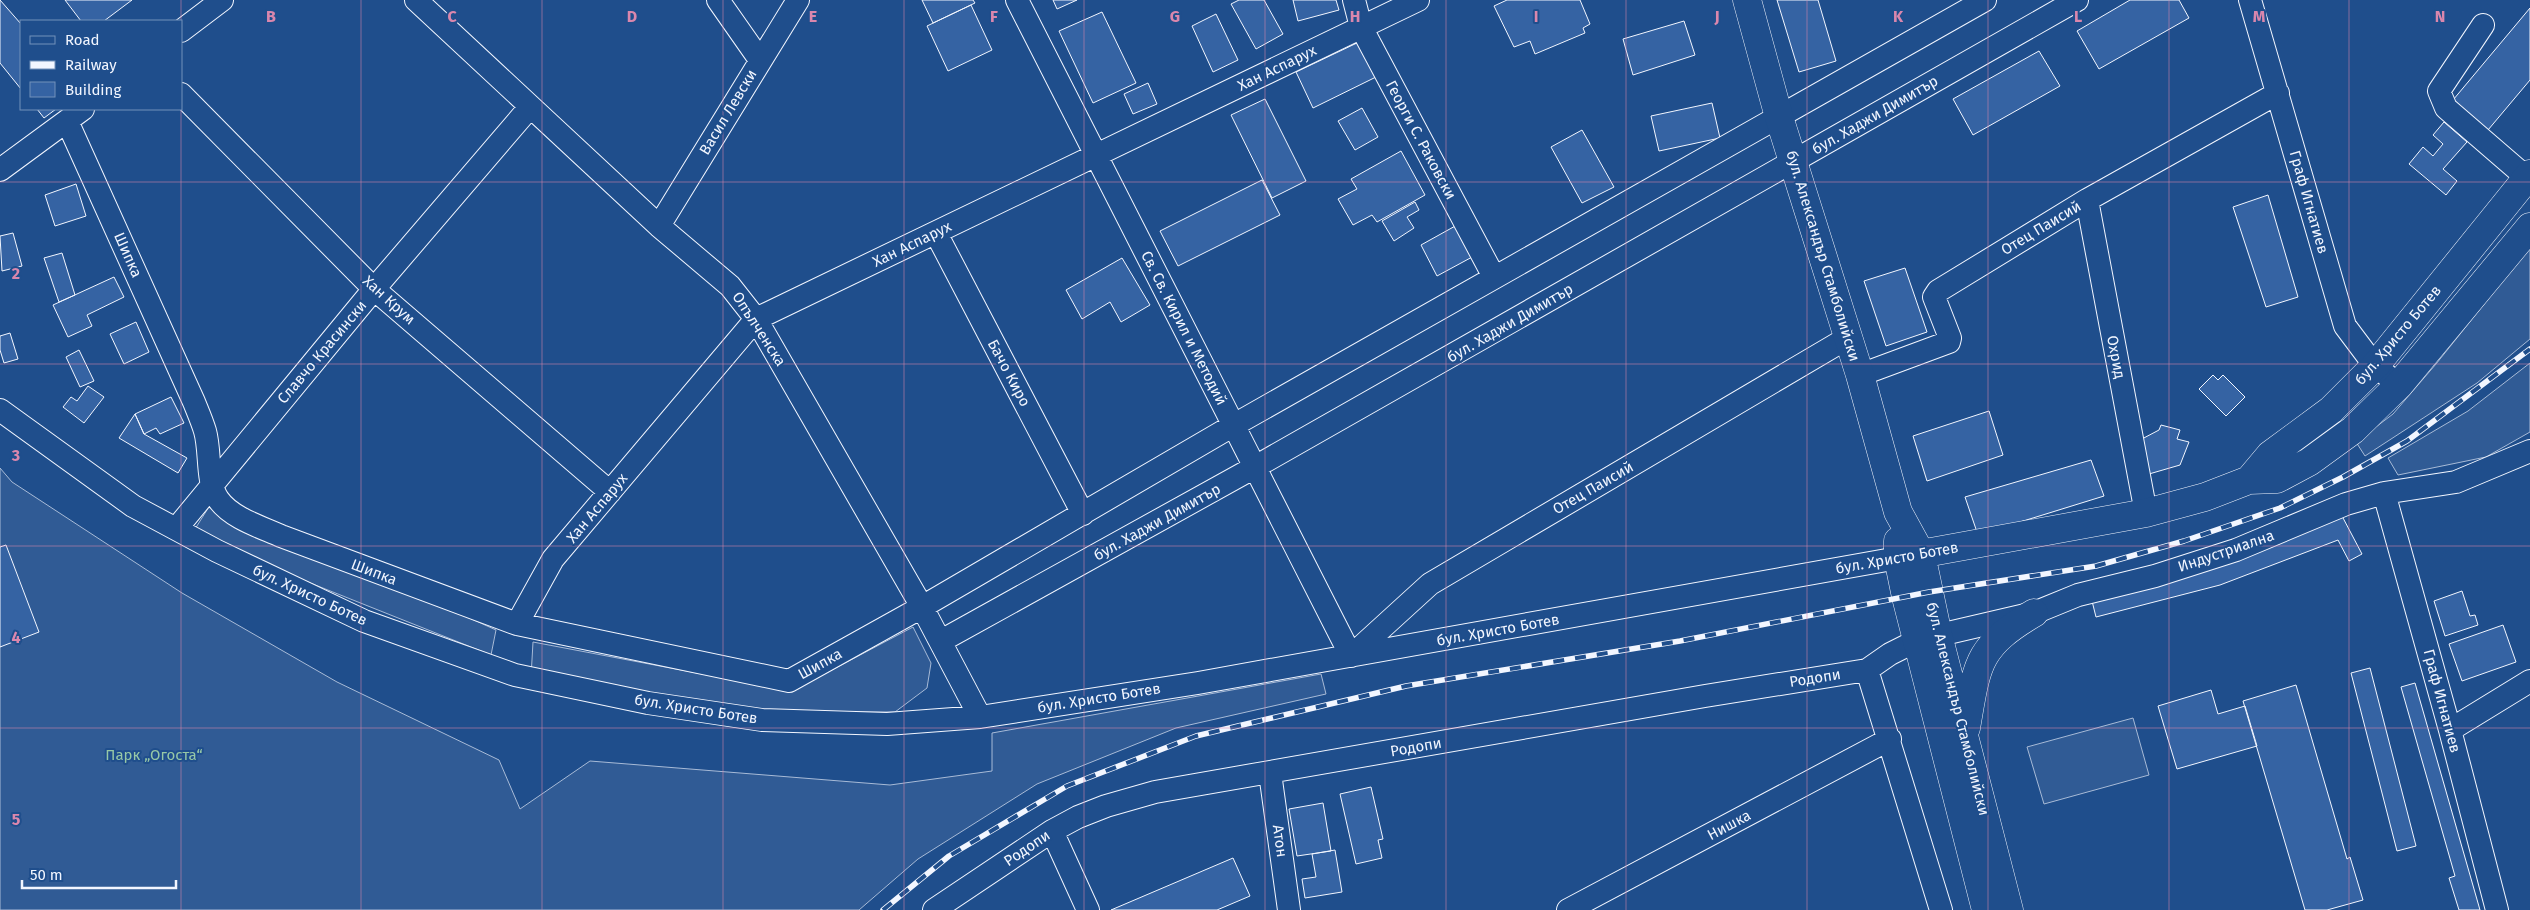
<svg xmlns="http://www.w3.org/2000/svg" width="2530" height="910" font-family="'Fira Sans',sans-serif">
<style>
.built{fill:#305b95;stroke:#a8bbd7}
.building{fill:#3563a3;stroke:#f2f6ff}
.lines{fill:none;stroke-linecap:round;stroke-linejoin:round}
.minor-casing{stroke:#f2f6ff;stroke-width:24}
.major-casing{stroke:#f2f6ff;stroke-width:29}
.minor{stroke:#1f4e8c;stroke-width:22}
.major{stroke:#1f4e8c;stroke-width:28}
.rail-casing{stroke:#f2f6ff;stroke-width:5.5}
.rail{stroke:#1f4e8c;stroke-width:4;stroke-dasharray:11;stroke-linecap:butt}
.grid{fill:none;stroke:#da87ad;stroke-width:1;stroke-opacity:0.55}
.labels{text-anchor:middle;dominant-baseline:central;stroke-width:4;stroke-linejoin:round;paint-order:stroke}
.street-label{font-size:15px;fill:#f2f6ff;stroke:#1f4e8c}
.park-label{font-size:15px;fill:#97c8a6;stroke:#1f4e8c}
.grid-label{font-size:16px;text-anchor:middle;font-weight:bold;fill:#da87ad;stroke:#1f4e8c;stroke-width:4;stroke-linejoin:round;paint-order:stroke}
</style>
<rect width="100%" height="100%" fill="#1f4e8c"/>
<path class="built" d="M2530 247V339L2477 383 2365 456 2356 442 2393 414 2436 364Z
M2530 363V432L2486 457 2398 475 2388 458 2468 411Z
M0 468 12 482 182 593 337 682 499 760 520 809 590 761 890 785 992 771V733L1321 674 1326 694 1176 728 1037 784 918 859 859 910H0Z
M212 502 496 630 491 655 245 557 195 529Z
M913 627 931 663 927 688 895 712H765L531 677 533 642 792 691Z
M2133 718 2149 775 2044 804 2027 747Z"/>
<path class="building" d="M0 0 21 24V89L0 63Z
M65 0H132L104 21H81Z
M922 0H973L975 3 933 23Z
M1053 0H1077L1057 9Z
M1239 0H1264L1283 34 1256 49 1231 4Z
M1293 0H1336L1339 10 1298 21Z
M1507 0H1580L1590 24 1583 28 1585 33 1535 54 1530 41 1514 47 1494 6Z
M1777 0H1818L1836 61 1799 72Z
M2130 0H2179L2189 18 2099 69 2077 31Z
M971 5 992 50 948 71 927 26Z
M2530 8V80L2488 130 2453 100Z
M1102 12 1136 83 1093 103 1059 31Z
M1216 14 1238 60 1213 72 1192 26Z
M1684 21 1695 55 1633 75 1623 39Z
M1359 42 1376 77 1313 108 1296 72Z
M2039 51 2060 86 1973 135 1953 99Z
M1148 83 1157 104 1133 114 1124 94Z
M1265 99 1306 181 1272 198 1231 115Z
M1712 103 1720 138 1659 151 1651 116Z
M1362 108 1378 137 1355 150 1338 121Z
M37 109H56L44 118Z
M2444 122 2467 142 2443 169 2457 181 2446 195 2409 164 2423 147 2433 156 2443 144 2433 135Z
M1582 130 1614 187 1582 203 1551 147Z
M1401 151 1425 195 1377 222 1372 215 1353 225 1338 199 1357 189 1351 179Z
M1262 180 1280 215 1178 266 1160 231Z
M76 184 86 216 55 226 45 195Z
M2268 195 2298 297 2266 307 2233 207Z
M1415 202 1419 210 1407 217 1414 228 1394 241 1382 221Z
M1457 225 1474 256 1437 276 1421 245Z
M13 233 22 266 2 271 0 236Z
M62 253 75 295 59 302 44 258Z
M1122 258 1150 305 1121 322 1110 302 1082 319 1066 290Z
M1905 268 1927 332 1886 346 1864 281Z
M114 277 124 297 87 315 92 326 68 337 53 305Z
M136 322 149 352 124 364 110 334Z
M10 333 18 359 4 363 0 350V336Z
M79 350 94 381 80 387 66 357Z
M2213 375 2218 380 2223 375 2245 397 2226 416 2199 389Z
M88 386 104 397 84 423 63 407 71 397 77 401Z
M171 397 184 423 160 434 156 428 144 434 135 414Z
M1989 411 2003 455 1927 481 1913 436Z
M135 414 144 434 187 458 178 473 119 438Z
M2161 425 2180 430 2177 439 2189 442 2180 465 2149 474 2140 440 2159 430Z
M2091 460 2104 496 1978 535 1965 497Z
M2342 516 2362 554 2349 561 2338 540 2220 585 2096 617 2092 601Z
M6 545 39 632 0 647V547Z
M2462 591 2470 616 2475 615 2478 625 2445 636 2434 601Z
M2503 625 2516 662 2462 681 2449 644Z
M2370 668 2416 846 2397 851 2351 673Z
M2415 683 2480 910H2459L2449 878 2455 876 2401 687Z
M2296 685 2347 859 2350 857 2363 900 2327 910H2305L2243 701Z
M2211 690 2218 714 2245 706 2257 746 2177 769 2158 706Z
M1371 787 1383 839 1378 840 1382 858 1356 864 1340 794Z
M1323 803 1331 851 1297 856 1289 809Z
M1335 850 1342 892 1305 898 1302 879 1316 877 1312 854Z
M1233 858 1250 896 1217 910H1111Z"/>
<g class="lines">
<g class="minor-casing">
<path id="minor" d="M416 0 659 226 730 286 756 319 922 607 980 717
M718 0 760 60
M1017 0 1351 656 1430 584 1849 337
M1354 0 1361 27 1494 277
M2250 0 2345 326 2375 366 2399 385
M2483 25 2439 91 2446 108 2527 178
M181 31 222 0
M181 94 374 289 610 492
M67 121 194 402C198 412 202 421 205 431 211 452 206 481 218 499 231 518 261 527 281 536L517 624 789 681 922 607 1234 425 1985 0
M0 170 83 109
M2087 200 2146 513
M659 226 798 0
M936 233 1083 514
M1860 375 1949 342 1950 338 1934 297 1938 291 2087 200 2278 93
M0 410 133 506 217 551 364 621 515 675 648 703 762 720 887 724 980 717 1198 683 1898 558
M2384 493 2450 730 2497 910
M176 529 374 289 530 107
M517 624 553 559 756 319 1418 0
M941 641 1255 467 2077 0
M1867 670 1941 910
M2450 730 2530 681
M1270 773 1289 910
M1052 831 1088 910
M934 910 1052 831 1078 817 1106 806 1155 792 1705 696 1867 670 1890 654 1918 640 2034 613 2078 595 2155 576 2236 550 2346 504 2384 493 2456 482 2530 451
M1568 910 1890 739"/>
</g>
<g class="major-casing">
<path id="major" d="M1747 0 1779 117 1860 375 1898 512 1921 554 1938 635 2009 910
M2249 480 2270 455 2331 410 2375 366 2530 174
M1898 541V558L1906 597 1986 910
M1898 558 2146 513 2205 497 2249 480 2277 479 2309 462 2353 430 2399 385 2530 227
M1966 728C1977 665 1976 647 2034 613"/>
</g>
<use href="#minor" class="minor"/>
<use href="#major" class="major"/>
<g class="rail-casing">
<path id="rail" d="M883 910 949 856 1067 786 1196 736 1406 686 1680 641 1929 592 2096 566 2184 541 2280 508 2343 477 2407 441 2530 349"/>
</g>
<use href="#rail" class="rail"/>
</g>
<path class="grid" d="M181 0V21M361 0V910M542 0V910M723 0V910M904 0V910M1084 0V910M1265 0V910M1446 0V910M1626 0V910M1807 0V910M1988 0V910M2169 0V910M2349 0V910M181 109V910M0 182H2530M0 364H2530M0 546H2530M0 728H2530"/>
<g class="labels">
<g class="street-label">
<text transform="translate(1277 68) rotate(-26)">Хан Аспарух</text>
<text transform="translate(728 112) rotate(-59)">Васил Левски</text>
<text transform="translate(1875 115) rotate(-30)">бул. Хаджи Димитър</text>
<text transform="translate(1421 140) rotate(62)">Георги С. Раковски</text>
<text transform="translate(2309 202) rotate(74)">Граф Игнатиев</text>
<text transform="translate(2041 228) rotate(-31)">Отец Паисий</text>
<text transform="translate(912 244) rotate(-26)">Хан Аспарух</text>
<text transform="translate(128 255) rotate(66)">Шипка</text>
<text transform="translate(1823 256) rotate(73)">бул. Александър Стамболийски</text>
<text transform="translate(389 300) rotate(42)">Хан Крум</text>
<text transform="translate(1510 323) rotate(-30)">бул. Хаджи Димитър</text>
<text transform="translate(1184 328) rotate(63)">Св. Св. Кирил и Методий</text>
<text transform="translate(759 329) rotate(57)">Опълченска</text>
<text transform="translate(2398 335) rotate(-50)">бул. Христо Ботев</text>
<text transform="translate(322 352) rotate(-50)">Славчо Красински</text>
<text transform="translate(2116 357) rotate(79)">Охрид</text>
<text transform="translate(1009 373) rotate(62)">Бачо Киро</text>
<text transform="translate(1593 488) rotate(-30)">Отец Паисий</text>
<text transform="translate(597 508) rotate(-50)">Хан Аспарух</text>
<text transform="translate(1157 522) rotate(-29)">бул. Хаджи Димитър</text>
<text transform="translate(2226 551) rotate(-19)">Индустриална</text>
<text transform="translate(1897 558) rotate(-10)">бул. Христо Ботев</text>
<text transform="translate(374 572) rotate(21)">Шипка</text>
<text transform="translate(310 595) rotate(25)">бул. Христо Ботев</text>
<text transform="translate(1498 630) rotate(-10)">бул. Христо Ботев</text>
<text transform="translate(820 664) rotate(-29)">Шипка</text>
<text transform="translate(1815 678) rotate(-9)">Родопи</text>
<text transform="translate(1099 698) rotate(-9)">бул. Христо Ботев</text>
<text transform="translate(2442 701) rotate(75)">Граф Игнатиев</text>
<text transform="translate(696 709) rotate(9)">бул. Христо Ботев</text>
<text transform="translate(1958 709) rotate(76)">бул. Александър Стамболийски</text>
<text transform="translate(1416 747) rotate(-10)">Родопи</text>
<text transform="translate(1729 825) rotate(-28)">Нишка</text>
<text transform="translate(1280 841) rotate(82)">Атон</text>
<text transform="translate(1027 848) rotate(-34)">Родопи</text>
</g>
<g class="park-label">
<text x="154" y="755">Парк „Огоста“</text>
</g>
</g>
<g class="grid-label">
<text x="271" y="22">B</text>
<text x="452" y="22">C</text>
<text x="632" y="22">D</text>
<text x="813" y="22">E</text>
<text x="994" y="22">F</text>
<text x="1175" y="22">G</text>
<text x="1355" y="22">H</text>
<text x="1536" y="22">I</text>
<text x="1717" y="22">J</text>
<text x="1898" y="22">K</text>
<text x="2078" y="22">L</text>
<text x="2259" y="22">M</text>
<text x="2440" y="22">N</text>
<text x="16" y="279">2</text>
<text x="16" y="461">3</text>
<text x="16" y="643">4</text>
<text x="16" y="825">5</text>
</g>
<rect x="20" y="20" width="162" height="90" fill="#1f4e8c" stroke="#7391ba"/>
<rect x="30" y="36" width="25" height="8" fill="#1f4e8c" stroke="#7391ba"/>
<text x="65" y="45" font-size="15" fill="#f2f6ff">Road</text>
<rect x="30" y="61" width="25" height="8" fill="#f2f6ff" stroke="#7391ba"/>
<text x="65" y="70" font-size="15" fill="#f2f6ff">Railway</text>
<rect x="30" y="82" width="25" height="15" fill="#3563a3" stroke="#7391ba"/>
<text x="65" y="95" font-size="15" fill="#f2f6ff">Building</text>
<path d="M22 880v8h154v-8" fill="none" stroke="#f2f6ff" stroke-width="2.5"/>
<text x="30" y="880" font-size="15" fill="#f2f6ff" stroke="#1f4e8c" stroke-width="4" paint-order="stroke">50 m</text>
</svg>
